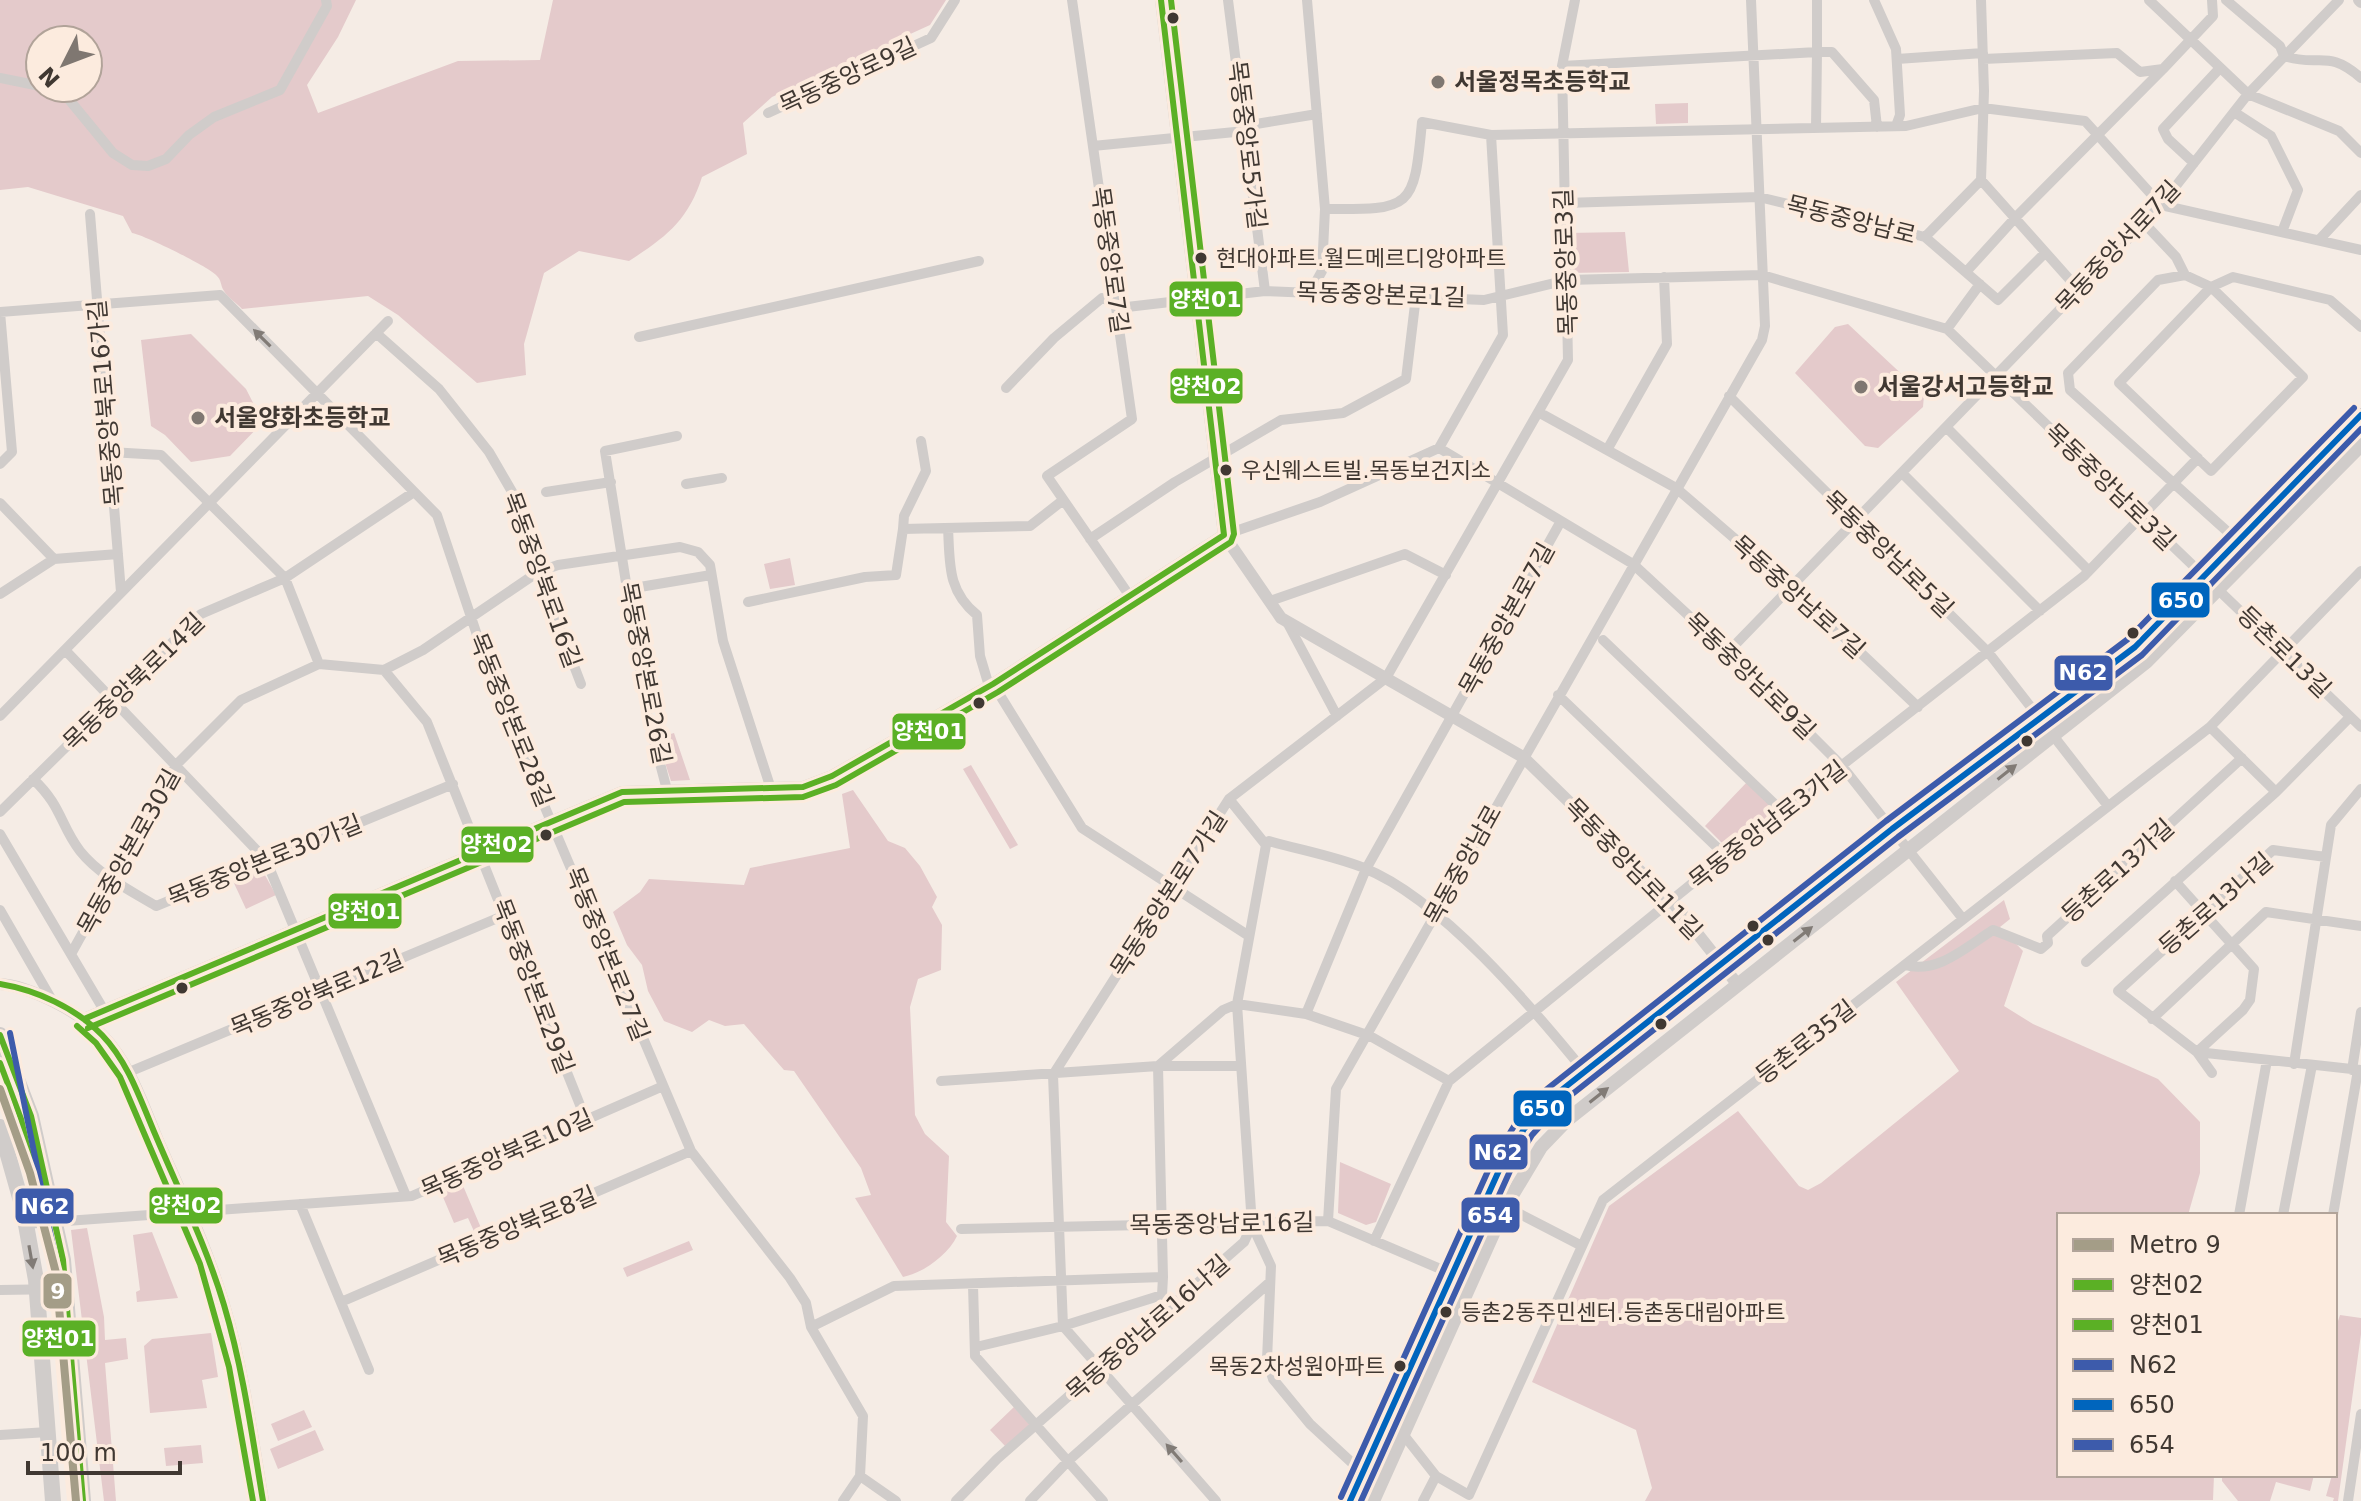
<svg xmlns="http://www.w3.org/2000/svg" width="2361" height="1501" font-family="'DejaVu Sans','Noto Sans KR',sans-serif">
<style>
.green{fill:#e4cacb;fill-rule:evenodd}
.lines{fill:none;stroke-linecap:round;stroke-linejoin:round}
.minor{stroke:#d0ccca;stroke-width:10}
.tertiary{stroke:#d0ccca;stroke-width:12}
.secondary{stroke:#d0ccca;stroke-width:14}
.primary{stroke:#d0ccca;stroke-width:16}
.bus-1-casing{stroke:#fcebde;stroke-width:12}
.bus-2-casing{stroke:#fcebde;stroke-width:12}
.bus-3-casing{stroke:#fcebde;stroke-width:12}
.bus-4-casing{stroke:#fcebde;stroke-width:12}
.bus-5-casing{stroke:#fcebde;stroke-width:12}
.bus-1{stroke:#5bb025;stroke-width:6}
.bus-2{stroke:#5bb025;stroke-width:6}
.bus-3{stroke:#3d5bab;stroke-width:6}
.bus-4{stroke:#0065bd;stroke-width:6}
.bus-5{stroke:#3d5bab;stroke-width:6}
.metro-1-casing{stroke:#fcebde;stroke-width:14}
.metro-1{stroke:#a49d87;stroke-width:8}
.oneway{fill:#817b76}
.bus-dot{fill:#403832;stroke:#fcebde;stroke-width:3}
.poi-dot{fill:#7f7771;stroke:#fcebde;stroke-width:3}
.labels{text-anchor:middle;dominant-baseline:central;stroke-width:8;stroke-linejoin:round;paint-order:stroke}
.bus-label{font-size:22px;fill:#403832;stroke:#fcebde;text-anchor:start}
.street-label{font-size:24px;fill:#403832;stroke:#fcebde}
.poi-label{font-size:24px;font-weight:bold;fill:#403832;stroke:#fcebde;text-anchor:start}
.line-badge{stroke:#fcebde;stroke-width:3}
.badge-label{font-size:22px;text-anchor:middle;font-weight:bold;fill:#fff}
</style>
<rect width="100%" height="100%" fill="#f5ece5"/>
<path class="green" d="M0 0H356L338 37 307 85 318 113 458 61 540 60 553 0H946L930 25 772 97 743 123 747 154 702 177C688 221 666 237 629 261L579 251 544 273 524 344 526 375 477 383 398 315 368 296 242 309C237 303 228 298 224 291 220 285 222 280 216 275 209 267 142 234 132 233L123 216 28 187 0 190ZM40 40H88V88H40Z
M1688 103V123L1656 124 1655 104Z
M1625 232 1629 272 1568 273 1567 233Z
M1848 324 1924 395 1923 407 1878 448 1865 446 1795 373 1835 327Z
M191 334 246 389 263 422 230 456 191 462 165 435 151 426 141 340Z
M790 558 795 585 770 589 764 564Z
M674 733 690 780 671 781 657 738Z
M971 765 1018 845 1010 849 963 769Z
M1747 782 1771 806 1768 818 1727 848 1705 826Z
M853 790 888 841 905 848 920 866 937 897 932 907 942 925 941 970 918 979 910 1007 915 1115 925 1134 949 1156 946 1222 957 1236C948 1255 923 1273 903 1277L855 1198 871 1195 861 1168 794 1071 784 1070 744 1024 725 1026 709 1020 692 1032 664 1021 648 991 642 965 627 945 613 912 640 892 649 879 744 885 750 868 850 848 842 794Z
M261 868 276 895 246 909 233 881Z
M2004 900 2010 919 2000 927 2023 951 2004 1006 2033 1024 2158 1079 2200 1122V1173L2188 1215H2059V1475H2214L2213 1500 1645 1501 1652 1488 1636 1430 1532 1382 1609 1206 1738 1111 1799 1186 1808 1190 1821 1183 1959 1071 1896 982Z
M1340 1162 1391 1184 1376 1222 1366 1225 1338 1213Z
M461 1181 484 1235 477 1238 468 1218 454 1223 440 1190Z
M87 1228 104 1317 105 1340 126 1338 128 1359 105 1363 116 1501H104L71 1230Z
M152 1232 178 1298 137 1302 136 1292 140 1290 133 1235Z
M689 1241 693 1250 627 1277 623 1268Z
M2340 1315 2361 1318V1334L2338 1501H2333L2334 1498 2326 1496 2332 1475H2335V1330Z
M211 1333 218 1377 202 1380 207 1408 150 1413 144 1346 152 1339Z
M1014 1407 1030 1425 1006 1447 990 1430Z
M304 1410 312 1427 278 1441 271 1424Z
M315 1430 324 1450 278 1469 270 1449Z
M201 1445 203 1463 166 1466 164 1448Z
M2222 1475H2314L2310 1491 2276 1482 2270 1501H2238L2222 1481Z"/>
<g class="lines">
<path class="minor" d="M1072 0 1132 419 1047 476 1129 595
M1228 0 1265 291
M1307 0 1325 209 1322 271 1311 291
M1874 0 1896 49 1900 115 1896 126
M2149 0 2248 94 2339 131 2361 153
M2226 0 2280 46 2284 56C2320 68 2327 48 2361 78
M1897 59 1983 53
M1983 59 2117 53 2140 72 2163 69 2213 16 2212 0
M1562 66 1817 52V0
M0 78 40 86
M48 88 62 91 113 153 132 165 148 166 166 159 189 135 214 117 280 90 327 6 326 0
M2234 112 2271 136 2298 190 2282 232
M768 113 931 38 955 0
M1244 126 1317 114
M1816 128 1817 52H1832L1874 100 1877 127
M1093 146 1245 131
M2194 163 2168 139 2163 129 2220 68
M1981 180 2079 290
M1564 203 1759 197 1925 237 1998 300 2045 253
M1325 209C1412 210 1414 209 1422 122L1491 135 1906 126 1983 108 2085 121 2161 205 2361 250
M90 214 121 592
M2144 223 2176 257 2185 275 2211 287 2303 377 2211 471 2119 383 2211 287 2233 277 2330 300 2361 327
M1925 237 1981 180 1984 91 1981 0
M2319 240 2361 195
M1966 272 2015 218 2163 69
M2185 275 2158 280 2068 373 2070 390 2239 542
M0 312 220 295 437 515 496 692 691 1151 790 1278 806 1303 811 1327 863 1416 860 1476 843 1501
M0 312 12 452 0 464
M1947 329 1980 284
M376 333 439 389 489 452 522 509 538 572 581 684
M639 337 979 261
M1006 388 1054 338 1102 298 1127 307 1265 291 1484 300 1567 280 1762 275 1947 329 2361 727
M1729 396 1988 652 2108 806
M1540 413 1676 488 1791 587 1918 707
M1946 427 2089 571
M1439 448 1633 564 1728 652 1842 766 1963 919
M1607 450 1667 344 1664 277
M110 452 161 455 285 578 319 664
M1902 473 2040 611
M686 484 722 478
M546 492 611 482
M0 503 54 559
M948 528C950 563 947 591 977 615L980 656 989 686
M903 529 904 516 926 471 921 441
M1224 535 1320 502 1439 448 1503 335 1491 135
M1090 539 1175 482 1281 420 1343 413 1406 379 1416 296
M628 589 711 575
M0 594 54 559 118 554
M1270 601 1405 554 1446 575
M748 602 865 577 896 575 903 529 1030 526 1062 501
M1287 622 1337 716
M1603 640 1783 812
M65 650 266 860 406 1196
M1728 652 2161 205 2248 94 2339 0
M384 670 423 650 538 572 558 565 680 547 698 552 710 565 723 641 771 789
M993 684 1082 828 1249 936
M1558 695 1726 856
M0 716 388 321
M2210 727 2276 792
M33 779C62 806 60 825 80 851 99 875 131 891 156 906L453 784
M667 790 647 714 605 451 677 436
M1229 799 1266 845 1269 841C1300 850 1334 856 1364 868 1441 899 1531 1006 1584 1071
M0 812 201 614 285 578 414 492
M0 834 105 1012
M1266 845 1237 1004 1252 1225 1271 1266 1267 1360 1273 1379 1310 1424 1363 1473
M2326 857 2273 850 2118 991 2197 1052 2361 1070
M2175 881 2254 969 2250 1000 2243 1010 2197 1052 2212 1073
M0 910 53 1002
M71 954 175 766 241 700 319 664 384 670 427 722 586 1120
M2086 962 2276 792 2350 717
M1905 965C1938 974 1966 947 1993 930L2041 949 2048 943 2047 936 2242 758
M1306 1014 1366 869 1561 521
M2152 1019 2266 912 2361 926
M2294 1064 2331 825 2361 789
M2352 1070 2361 1012
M129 1072 505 915
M941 1081 1158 1066H1241
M1487 1197 1582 1246
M300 1204 369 1370
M2239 1215 2267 1060
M2283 1215 2312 1065
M2333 1215 2358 1070
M1328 1221 1336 1089 1762 340 1765 326 1751 0
M25 1224 412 1196 661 1087
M961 1229 1328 1221 1471 1282
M1374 1241 1449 1081 1726 856 2084 576 2198 458
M973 1285 975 1356 1103 1501
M0 1290 63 1289
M341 1302 691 1151
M811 1327 894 1286 1163 1277 1158 1066 1223 1010 1237 1004 1306 1014 1370 1036 1449 1081
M976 1347 1063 1326 1162 1295 1163 1277
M1403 1434 1436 1476
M0 1435 48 1432
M860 1476 896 1501
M956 1501 997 1459 1244 1242 1252 1225
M1030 1501 1068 1461 1270 1282
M1216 1501 1063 1326 1053 1075 1229 799 1386 678 1568 360 1562 66 1575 0
M1423 1501 1436 1476 1469 1495 1603 1200 2210 727 2361 571
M2348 1501 2361 1414"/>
<path class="tertiary" d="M2359 0 2361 2
M1224 535 1281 618 1523 757 1674 904 1738 985
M0 984C30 986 81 1013 102 1035 130 1064 143 1105 158 1141 182 1195 207 1248 224 1305 243 1369 252 1435 263 1501
M84 1019 622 792 803 787 832 776 993 684 1224 535 1161 0"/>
<path class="secondary" d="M1350 1501 1501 1166 1524 1129 1554 1096 1892 829 2135 647 2361 415
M1373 1501 1505 1207 1541 1147 1567 1120 2146 662 2361 445"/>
<path class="primary" d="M0 1035 31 1116 63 1260 83 1501
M0 1127 23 1208 36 1280 53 1501"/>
<g class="bus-1-casing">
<path id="bus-1" d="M0 984C36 990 76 1008 102 1035 130 1064 142 1105 158 1141 181 1195 207 1248 224 1305 243 1369 252 1435 263 1501
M84 1019 622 792 803 787 832 776 993 684 1224 535 1161 0
M0 1035 31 1116 63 1260 83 1501"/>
</g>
<g class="bus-2-casing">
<path id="bus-2" d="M77 1026 96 1043 120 1077 200 1264 229 1367 253 1501
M88 1028 624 802 803 797 836 785 998 692 1231 542 1234 534 1171 0
M0 1063 21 1119 53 1262 73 1501"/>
</g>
<g class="bus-3-casing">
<path id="bus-3" d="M10 1033 58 1271 79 1500
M1341 1497 1492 1162 1516 1123 1547 1089 1886 821 2128 639 2354 408"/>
</g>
<g class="bus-4-casing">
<path id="bus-4" d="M1350 1501 1501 1166 1524 1129 1554 1096 1892 829 2135 647 2361 415"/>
</g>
<g class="bus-5-casing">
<path id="bus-5" d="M1361 1501 1510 1171 1532 1135 1561 1103 1898 837 2142 655 2361 429"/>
</g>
<use href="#bus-1" class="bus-1"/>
<use href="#bus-2" class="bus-2"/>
<use href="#bus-3" class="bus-3"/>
<use href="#bus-4" class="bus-4"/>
<use href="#bus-5" class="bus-5"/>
<g class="metro-1-casing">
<path id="metro-1" d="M0 1089 30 1173 56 1273 76 1501"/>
</g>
<use href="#metro-1" class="metro-1"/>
</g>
<defs><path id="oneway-solid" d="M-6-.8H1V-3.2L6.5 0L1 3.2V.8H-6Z" transform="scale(2)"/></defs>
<g class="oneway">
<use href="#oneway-solid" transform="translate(262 338) rotate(-135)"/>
<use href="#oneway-solid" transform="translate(2007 772) rotate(-38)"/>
<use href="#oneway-solid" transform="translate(1803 934) rotate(-38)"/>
<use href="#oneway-solid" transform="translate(1599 1095) rotate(-38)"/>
<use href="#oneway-solid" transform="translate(31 1257) rotate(80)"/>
<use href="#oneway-solid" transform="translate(1174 1453) rotate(-131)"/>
</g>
<g class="bus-dot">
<circle cx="1173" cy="18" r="7"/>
<circle cx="1201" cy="258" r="7"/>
<circle cx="1226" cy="470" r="7"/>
<circle cx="2133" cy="633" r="7"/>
<circle cx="979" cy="703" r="7"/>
<circle cx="2027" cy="741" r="7"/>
<circle cx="546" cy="835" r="7"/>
<circle cx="1753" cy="926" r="7"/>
<circle cx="1768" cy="940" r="7"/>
<circle cx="182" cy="988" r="7"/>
<circle cx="1661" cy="1024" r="7"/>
<circle cx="1446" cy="1312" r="7"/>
<circle cx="1400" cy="1366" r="7"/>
</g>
<g class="poi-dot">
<circle cx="1438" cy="82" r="8"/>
<circle cx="1861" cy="387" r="8"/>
<circle cx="198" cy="418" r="8"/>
</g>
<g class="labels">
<g class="bus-label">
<text x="1216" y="258">현대아파트.월드메르디앙아파트</text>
<text x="1241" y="470">우신웨스트빌.목동보건지소</text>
<text x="1461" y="1312">등촌2동주민센터.등촌동대림아파트</text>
<text x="1385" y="1366" text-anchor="end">목동2차성원아파트</text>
</g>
<g class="street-label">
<text transform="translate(848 76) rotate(-25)">목동중앙로9길</text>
<text transform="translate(1247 145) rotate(83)">목동중앙로5가길</text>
<text transform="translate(1851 220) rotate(14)">목동중앙남로</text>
<text transform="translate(2118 247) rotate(-47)">목동중앙서로7길</text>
<text transform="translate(1110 260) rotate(82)">목동중앙로7길</text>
<text transform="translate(1566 262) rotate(-92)">목동중앙로3길</text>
<text transform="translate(1381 295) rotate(2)">목동중앙본로1길</text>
<text transform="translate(106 403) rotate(-95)">목동중앙북로16가길</text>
<text transform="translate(2110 487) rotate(44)">목동중앙남로3길</text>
<text transform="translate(1888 554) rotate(44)">목동중앙남로5길</text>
<text transform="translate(542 580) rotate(70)">목동중앙북로16길</text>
<text transform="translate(1798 597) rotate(42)">목동중앙남로7길</text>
<text transform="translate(1507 619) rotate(-61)">목동중앙본로7길</text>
<text transform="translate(2284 652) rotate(44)">등촌로13길</text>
<text transform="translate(645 673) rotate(79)">목동중앙본로26길</text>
<text transform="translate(1750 676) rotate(44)">목동중앙남로9길</text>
<text transform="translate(134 682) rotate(-44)">목동중앙북로14길</text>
<text transform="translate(511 720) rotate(68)">목동중앙본로28길</text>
<text transform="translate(1768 825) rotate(-38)">목동중앙남로3가길</text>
<text transform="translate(129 852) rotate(-61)">목동중앙본로30길</text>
<text transform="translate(265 861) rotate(-22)">목동중앙본로30가길</text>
<text transform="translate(1463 865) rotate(-61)">목동중앙남로</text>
<text transform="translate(1633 869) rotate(46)">목동중앙남로11길</text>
<text transform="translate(2118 871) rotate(-42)">등촌로13가길</text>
<text transform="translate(1169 894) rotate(-57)">목동중앙본로7가길</text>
<text transform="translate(2216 904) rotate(-41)">등촌로13나길</text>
<text transform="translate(607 954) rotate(68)">목동중앙본로27길</text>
<text transform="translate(533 986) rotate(69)">목동중앙본로29길</text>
<text transform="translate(317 994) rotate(-23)">목동중앙북로12길</text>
<text transform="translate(1806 1042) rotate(-38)">등촌로35길</text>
<text transform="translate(507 1154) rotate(-24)">목동중앙북로10길</text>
<text transform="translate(1222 1224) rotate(-1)">목동중앙남로16길</text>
<text transform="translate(517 1227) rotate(-23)">목동중앙북로8길</text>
<text transform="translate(1148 1328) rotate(-41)">목동중앙남로16나길</text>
</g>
<g class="poi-label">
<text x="1454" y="82">서울정목초등학교</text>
<text x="1877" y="387">서울강서고등학교</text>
<text x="214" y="418">서울양화초등학교</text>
</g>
</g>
<g class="line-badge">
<rect x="1168" y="280" width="76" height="38" rx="8" fill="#5bb025"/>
<rect x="1169" y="367" width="75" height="38" rx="8" fill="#5bb025"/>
<rect x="2150" y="581" width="61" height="38" rx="8" fill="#0065bd"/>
<rect x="2053" y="654" width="61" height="38" rx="8" fill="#3d5bab"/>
<rect x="891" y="712" width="76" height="39" rx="8" fill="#5bb025"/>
<rect x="460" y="825" width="75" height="39" rx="8" fill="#5bb025"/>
<rect x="327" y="892" width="76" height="38" rx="8" fill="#5bb025"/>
<rect x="1512" y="1089" width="61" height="39" rx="8" fill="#0065bd"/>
<rect x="1468" y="1133" width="61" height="38" rx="8" fill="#3d5bab"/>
<rect x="148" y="1186" width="76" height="39" rx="8" fill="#5bb025"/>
<rect x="14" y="1187" width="61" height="38" rx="8" fill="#3d5bab"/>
<rect x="1460" y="1196" width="61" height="38" rx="8" fill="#3d5bab"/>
<rect x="42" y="1272" width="31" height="38" rx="8" fill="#a49d87"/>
<rect x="21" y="1319" width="76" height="39" rx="8" fill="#5bb025"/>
</g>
<g class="badge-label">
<text x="1206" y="307">양천01</text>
<text x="1206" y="394">양천02</text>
<text x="2181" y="608">650</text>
<text x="2083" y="680">N62</text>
<text x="929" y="739">양천01</text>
<text x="497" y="852">양천02</text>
<text x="365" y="919">양천01</text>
<text x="1542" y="1116">650</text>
<text x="1498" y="1160">N62</text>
<text x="186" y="1213">양천02</text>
<text x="45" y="1214">N62</text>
<text x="1490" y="1223">654</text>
<text x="58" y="1299">9</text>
<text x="59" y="1346">양천01</text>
</g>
<rect x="2057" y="1213" width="280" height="264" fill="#fcebde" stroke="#b1a399" stroke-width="2"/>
<rect x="2073" y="1239" width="40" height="12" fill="#a49d87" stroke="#b1a399" stroke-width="2"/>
<text x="2129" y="1253" font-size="24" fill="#403832">Metro 9</text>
<rect x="2073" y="1279" width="40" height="12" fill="#5bb025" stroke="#b1a399" stroke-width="2"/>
<text x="2129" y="1293" font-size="24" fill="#403832">양천02</text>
<rect x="2073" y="1319" width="40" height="12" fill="#5bb025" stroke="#b1a399" stroke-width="2"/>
<text x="2129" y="1333" font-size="24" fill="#403832">양천01</text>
<rect x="2073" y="1359" width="40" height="12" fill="#3d5bab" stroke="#b1a399" stroke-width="2"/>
<text x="2129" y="1373" font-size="24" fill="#403832">N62</text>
<rect x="2073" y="1399" width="40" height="12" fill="#0065bd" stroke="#b1a399" stroke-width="2"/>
<text x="2129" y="1413" font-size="24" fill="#403832">650</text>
<rect x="2073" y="1439" width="40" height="12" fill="#3d5bab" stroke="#b1a399" stroke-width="2"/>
<text x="2129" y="1453" font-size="24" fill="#403832">654</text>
<g transform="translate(64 64) rotate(228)"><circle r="38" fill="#fcebde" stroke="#b1a399" stroke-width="2"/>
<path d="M0-6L14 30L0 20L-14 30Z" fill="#7f7771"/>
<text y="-12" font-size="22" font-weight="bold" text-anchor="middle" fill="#403832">N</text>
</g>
<path d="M28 1461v12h152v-12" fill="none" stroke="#403832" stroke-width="4"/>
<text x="40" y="1461" font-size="24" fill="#403832" stroke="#fcebde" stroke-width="6" paint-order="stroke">100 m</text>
</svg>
